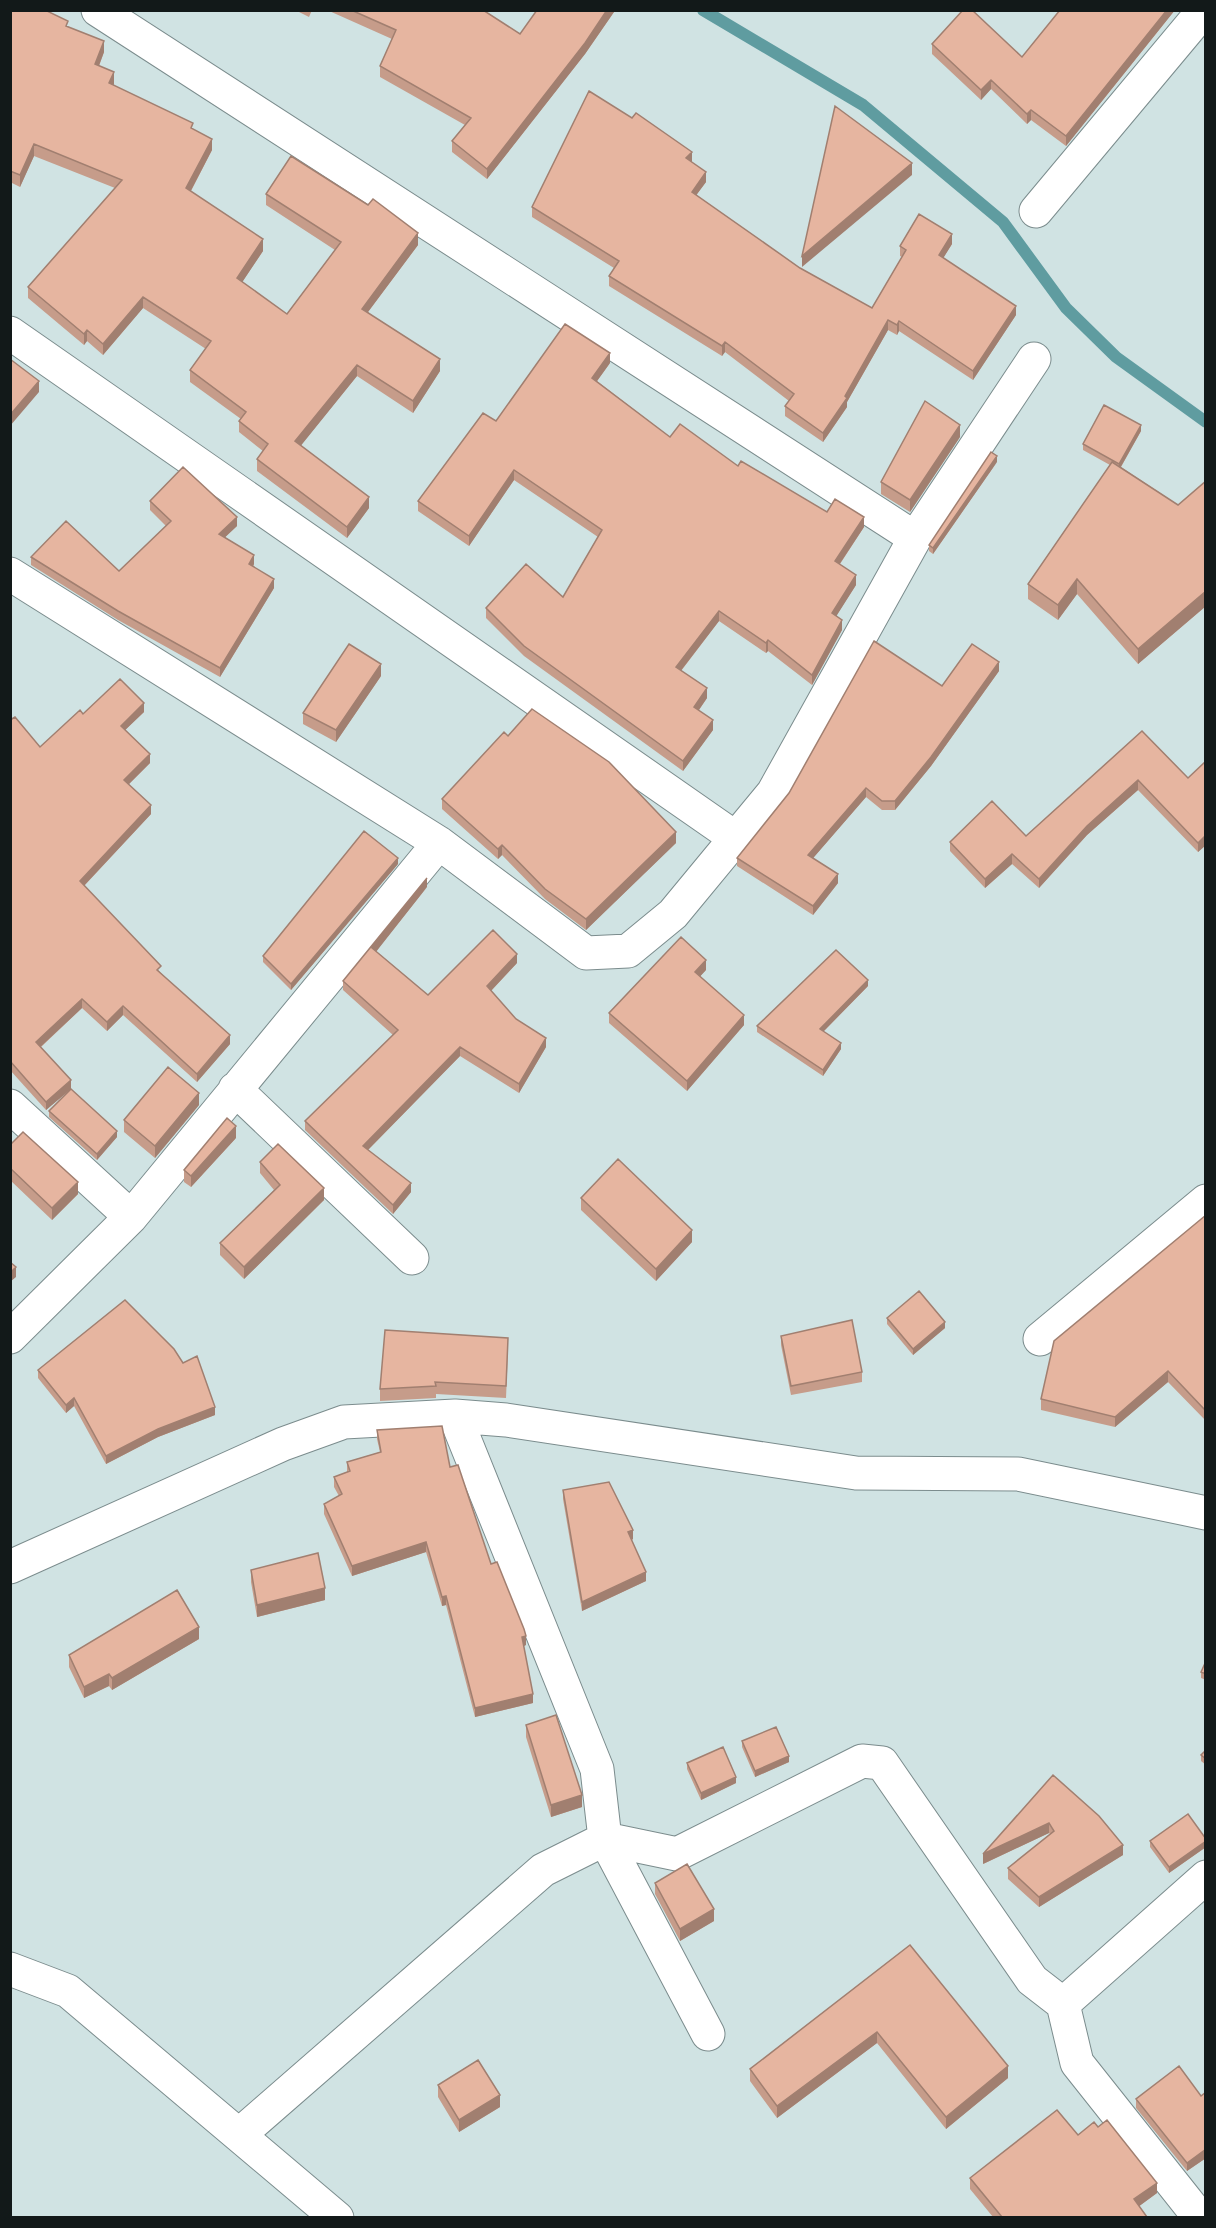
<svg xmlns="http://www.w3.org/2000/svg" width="1216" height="2228" font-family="Arial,sans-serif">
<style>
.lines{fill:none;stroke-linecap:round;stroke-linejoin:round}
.stream{stroke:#5f9ca0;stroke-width:12}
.street-casing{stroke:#7b8c8d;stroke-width:35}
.street{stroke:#fff;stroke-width:33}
.wall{fill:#c69c8a}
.shaded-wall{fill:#a17f70}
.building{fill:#e6b5a0;stroke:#a17f70;stroke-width:1.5}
</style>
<rect width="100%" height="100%" fill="#d0e3e3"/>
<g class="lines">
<path class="stream" d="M703 10 863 105 1003 222 1066 308 1116 357 1206 422"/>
<g class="street-casing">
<path id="street" d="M98 10 915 538
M1036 211 1204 10
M10 333 737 839
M10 574 439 843 586 953 628 951 673 914 773 793 915 538 1034 359
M235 1089 412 1258
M10 1106 131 1217
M10 1337 131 1217 439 843
M1040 1339 1206 1201
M10 1567 283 1444 344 1422 455 1416 506 1420 856 1473 1018 1474 1206 1513
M605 1839 677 1854 862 1761 882 1763 1032 1980 1063 2004 1077 2063 1200 2218
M605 1839 708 2034
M10 1969 68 1991 337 2218
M1063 2004 1206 1877
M239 2135 543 1870 605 1839 597 1769 455 1416"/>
</g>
<use href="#street" class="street"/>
</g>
<path class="wall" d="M10 10 68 27 104 52 99 66 114 84 113 85 193 129 212 150 191 191 263 251 242 282 287 314 335 250 266 205V194L418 245 368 312 440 371 413 413 357 376 300 446 369 508 347 538 257 471V459L263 451 239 432V421L241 419 190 382V370L206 349 143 308 103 355 87 341 84 345 28 298V287L115 188 34 156 20 187 10 182Z
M295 10H312L309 17Z
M327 10H483L520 34 614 10V12L585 54 487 179 452 152V141L465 125 380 77V66L392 39Z
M1060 10H1175L1066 146 1031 120 1027 124 991 89 981 100 932 54V44L1022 57Z
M632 118 692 162 706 182 696 195 800 268 872 308 902 257 900 256V246L952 244 943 258 1016 315 973 380 899 331 897 335 888 330 847 402V407L823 442 785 416V406L789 401 725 352 722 356 609 286V276L614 268 532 217V207Z
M610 363 597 381 670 437 738 466 827 512 864 527 840 564 856 585 836 616 842 630 812 685 768 651 766 653 719 621 681 671 707 698 699 710 713 730 683 771 524 656 486 618V608L563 597 598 537 514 480 469 546 418 511V501L496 421Z
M1141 431 1121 467 1178 505 1206 481V606L1138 664 1077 594 1058 620 1028 599V584L1110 465 1083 450V444Z
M960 437 910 512 881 494V482Z
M997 462 933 554 929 551V545Z
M150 501 237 526 225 537 254 564 253 567 274 588 220 677 118 620 31 565V557L119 571 166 526 150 510Z
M999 671 931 766 895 810H882L866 797 813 858 838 883 813 915 737 866V858L942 686Z
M381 676 336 742 303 724V713Z
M144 712 125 730 150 763 128 785 151 814 84 886 161 973 230 1044 197 1082 123 1015 107 1031 82 1008 41 1047 71 1089 46 1110 10 1070V720L40 747 83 714Z
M1142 731 1188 778 1206 761V845L1198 852 1138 790 1087 835 1039 888 1012 864 985 888 950 851V842L1026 836Z
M508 736 676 843 586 930 545 899 502 855 498 859 442 809V799Z
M398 864 291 990 263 962V956Z
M427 887 376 951 428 995 517 963 491 991 516 1019 546 1047 519 1093 460 1056 368 1150 411 1192 393 1214 305 1130V1121L393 1035 343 990V981Z
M706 970 700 976 744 1025 687 1091 609 1023V1013Z
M868 986 823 1032 841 1049 823 1076 757 1032V1026Z
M199 1105 155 1158 124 1132V1120Z
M49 1111 117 1137 97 1160 49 1117Z
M236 1138 191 1187 184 1182V1170Z
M10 1145 78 1194 52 1220 10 1180Z
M260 1162 324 1200 244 1279 220 1255V1243L274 1190 260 1173Z
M581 1198 692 1242 656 1281 581 1210Z
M1206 1215V1421L1168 1382 1115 1427 1041 1410V1399Z
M887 1318 945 1328 913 1355 887 1324Z
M781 1336 862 1372V1382L791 1395 781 1345Z
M508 1350 506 1398 436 1394V1398L380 1401V1389Z
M38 1370 215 1415 158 1437 106 1464 74 1406 66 1413 38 1378Z
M377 1430 450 1467 491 1564 526 1645 523 1646 533 1703 475 1717 446 1605 442 1606 426 1552 352 1576 324 1514V1504L339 1496 334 1487V1477L347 1472V1462L380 1452 377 1439Z
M563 1490 633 1539 632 1540 646 1581 582 1611 563 1499Z
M251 1570 325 1600 257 1617 251 1582Z
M199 1639 112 1690 109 1686 84 1698 69 1667V1655Z
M1206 1661V1680L1201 1678V1672Z
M526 1725 582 1807 551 1817 526 1737Z
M742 1741 789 1762 755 1777 742 1747Z
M1206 1750V1765L1201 1761V1755Z
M687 1763 736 1783 701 1800 687 1769Z
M1053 1775 1123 1855 1039 1907 1008 1879V1868L1050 1834 1049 1833 983 1864Z
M1206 1839V1847L1169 1873 1150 1847V1841Z
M655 1883 714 1921 680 1941 655 1894Z
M910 1945 1008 2078 946 2129 877 2043 777 2118 750 2081V2069Z
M438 2085 500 2107 459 2132 438 2097Z
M1206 2092V2158L1187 2171 1136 2108V2099L1201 2096Z
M1078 2135 1157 2193 1139 2206 1147 2217H993L970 2189V2178Z"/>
<path class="shaded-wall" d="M607 10H614V12L585 54 487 179V169Z
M1167 10H1175L1066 146V136Z
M104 41V52L95 76V64Z
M114 72V84L109 95V83Z
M991 80V89L981 100V90Z
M1031 110V120L1027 124V114Z
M212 139V150L186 200V188Z
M34 144V156L20 187V175Z
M692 152V162L686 168V158Z
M912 163V175L802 267V256Z
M706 172V182L692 201V192Z
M418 233V245L362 320V309Z
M952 234V244L939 265V255Z
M263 239V251L237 290V278Z
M143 297V308L103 355V344Z
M1016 306V315L973 380V371Z
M888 320V330L847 402V407L823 442V433Z
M899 321V331L897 335V325Z
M87 330V341L84 345V334Z
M725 342V352L722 356V346Z
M610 353V363L592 388V378Z
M440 359V371L413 413V401Z
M357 365V376L295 453V441Z
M39 381V392L10 426V415Z
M960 425V437L910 512V500Z
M1141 425V431L1119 470V464Z
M997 456V462L933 554V548Z
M514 470V480L469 546V536Z
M369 497V508L347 538V527Z
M237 517V526L219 543V534Z
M864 517V527L835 571V561Z
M254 555V564L249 573V564Z
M856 575V585L832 623V613Z
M274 579V588L220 677V668Z
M1077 579V594L1058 620V605Z
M1206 591V606L1138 664V649Z
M719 611V621L676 677V667Z
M842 620V630L812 685V675Z
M768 640V651L766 653V643Z
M999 662V671L931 766 895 810V801Z
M381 664V676L336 742V730Z
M707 688V698L694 717V707Z
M144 703V712L121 734V726Z
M713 720V730L683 771V761Z
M150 754V763L124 789V780Z
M1138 780V790L1087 835 1039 888V879L1087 826Z
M866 788V797L808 864V855Z
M151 805V814L80 890V881Z
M676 832V843L586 930V919Z
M1206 835V845L1198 852V843Z
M502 845V855L498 859V849Z
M1012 854V864L985 888V879Z
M398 858V864L291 990V984Z
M838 874V883L813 915V906Z
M427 878V887L372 957V948Z
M517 954V963L487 995V986Z
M706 960V970L695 982V972Z
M868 980V986L820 1035V1029Z
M82 999V1008L36 1051V1042Z
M123 1006V1015L107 1031V1022Z
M744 1015V1025L687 1091V1081Z
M230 1035V1044L197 1082V1074Z
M546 1038V1047L519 1093V1084Z
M841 1043V1049L823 1076V1070Z
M460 1047V1056L363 1155V1146Z
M71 1080V1089L46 1110V1102Z
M199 1093V1105L155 1158V1146Z
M236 1126V1138L191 1187V1176Z
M117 1131V1137L97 1160V1154Z
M78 1182V1194L52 1220V1208Z
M411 1183V1192L393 1214V1205Z
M324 1188V1200L244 1279V1267Z
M692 1230V1242L656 1281V1269Z
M16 1267V1277L10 1282V1273Z
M945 1322V1328L913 1355V1349Z
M1168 1371V1382L1115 1427V1417Z
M74 1398V1406L66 1413V1405Z
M215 1407V1415L158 1437 106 1464V1456L158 1429Z
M633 1530V1539L628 1541V1532Z
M426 1542V1552L352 1576V1566Z
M646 1572V1581L582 1611V1602Z
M325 1588V1600L257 1617V1605Z
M446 1596V1605L442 1606V1597Z
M199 1627V1639L112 1690V1678Z
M526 1636V1645L522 1647V1637Z
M109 1674V1686L84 1698V1687Z
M533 1694V1703L475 1717V1708Z
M789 1756V1762L755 1777V1771Z
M736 1777V1783L701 1800V1793Z
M582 1795V1807L551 1817V1805Z
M1049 1823V1833L983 1864V1854Z
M1206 1841V1847L1169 1873V1867Z
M1123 1845V1855L1039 1907V1897Z
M714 1909V1921L680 1941V1929Z
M877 2032V2043L777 2118V2106Z
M1008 2066V2078L946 2129V2117Z
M500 2095V2107L459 2132V2120Z
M1206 2149V2158L1187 2171V2163Z
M1157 2183V2193L1134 2210V2199Z"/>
<path class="building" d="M10 10H45L68 21 66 26 104 41 95 64 114 72 109 83 193 123 191 128 212 139 186 188 263 239 237 278 287 314 341 242 266 194 291 156 368 205 373 199 418 233 362 309 440 359 413 401 357 365 295 441 369 497 347 527 257 459 268 444 239 421 246 412 190 370 211 341 143 297 103 344 87 330 84 334 28 287 122 180 34 144 20 175 10 171Z
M351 10H483L520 34 537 10H607L585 43 487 169 452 141 471 118 380 66 396 30Z
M963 10H972L1022 57 1060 10H1167L1066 136 1031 110 1027 114 991 80 981 90 932 44Z
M589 91 632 118 636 113 692 152 686 158 706 172 692 192 800 268 872 308 906 250 900 246 919 214 952 234 939 255 1016 306 973 371 899 321 897 325 888 320 845 396 847 398 823 433 785 406 794 394 725 342 722 346 609 276 619 261 532 207Z
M835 106 912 163 802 256Z
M565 324 610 353 592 378 670 437 680 424 738 466 741 461 827 512 835 499 864 517 835 561 856 575 832 613 842 620 812 675 768 640 766 643 719 611 676 667 707 688 694 707 713 720 683 761 524 646 486 608 526 564 563 597 602 530 514 470 469 536 418 501 483 413 496 421Z
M10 359 39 381 10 415Z
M925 401 960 425 910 500 881 482Z
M1104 405 1141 425 1119 464 1083 444Z
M991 452 997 456 933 548 929 545Z
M1112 462 1178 505 1206 481V591L1138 649 1077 579 1058 605 1028 584Z
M183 467 237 517 219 534 254 555 249 564 274 579 220 668 118 611 31 557 66 521 119 571 171 521 150 501Z
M874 641 942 686 972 644 999 662 931 757 895 801H882L866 788 808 855 838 874 813 906 737 858 789 793Z
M349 644 381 664 336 730 303 713Z
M120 679 144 703 121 726 150 754 124 780 151 805 80 881 161 966 157 970 230 1035 197 1074 123 1006 107 1022 82 999 36 1042 71 1080 46 1102 10 1061V720L15 717 40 747 80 710 83 714Z
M532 709 609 762 676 832 586 919 545 889 502 845 498 849 442 799 504 732 508 736Z
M1142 731 1188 778 1206 761V835L1198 843 1138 780 1087 826 1039 879 1012 854 985 879 950 842 992 801 1026 836Z
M364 831 398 858 291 984 263 956Z
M427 878 372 948 428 995 493 930 517 954 487 986 516 1019 546 1038 519 1084 460 1047 363 1146 411 1183 393 1205 305 1121 398 1030 343 981Z
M681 937 706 960 695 972 744 1015 687 1081 609 1013Z
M836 950 868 980 820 1029 841 1043 823 1070 757 1026Z
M168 1067 199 1093 155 1146 124 1120Z
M71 1089 117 1131 97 1154 49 1111Z
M227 1118 236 1126 191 1176 184 1170Z
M23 1132 78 1182 52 1208 10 1168V1145Z
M278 1144 324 1188 244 1267 220 1243 280 1185 260 1162Z
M618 1159 692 1230 656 1269 581 1198Z
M1206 1215V1411L1168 1371 1115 1417 1041 1399 1054 1341Z
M10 1262 16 1267 10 1273Z
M919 1291 945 1322 913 1349 887 1318Z
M125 1300 174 1349 183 1363 197 1356 215 1407 158 1429 106 1456 74 1398 66 1405 38 1370Z
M852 1320 862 1372 791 1386 781 1336Z
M385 1330 508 1338 506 1386 435 1382 436 1386 380 1389Z
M442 1426 450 1467 458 1465 491 1564 497 1562 524 1629 526 1636 522 1637 533 1694 475 1708 446 1596 442 1597 426 1542 352 1566 324 1504 342 1494 334 1477 350 1471 347 1462 381 1452 377 1430Z
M609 1482 633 1530 628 1532 646 1572 582 1602 563 1490Z
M318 1553 325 1588 257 1605 251 1570Z
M177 1590 199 1627 112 1678 109 1674 84 1687 69 1655Z
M1206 1661V1674L1201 1672Z
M556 1715 582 1795 551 1805 526 1725Z
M776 1727 789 1756 755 1771 742 1741Z
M723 1747 736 1777 701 1793 687 1763Z
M1206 1750V1759L1201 1755Z
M1053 1775 1099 1816 1123 1845 1039 1897 1008 1868 1054 1831 1049 1823 983 1854Z
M1188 1814 1206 1839V1841L1169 1867 1150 1841Z
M687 1864 714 1909 680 1929 655 1883Z
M910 1945 1008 2066 946 2117 877 2032 777 2106 750 2069Z
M478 2060 500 2095 459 2120 438 2085Z
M1179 2066 1201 2096 1206 2092V2149L1187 2163 1136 2099Z
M1057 2110 1078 2135 1094 2122 1098 2127 1107 2120 1157 2183 1134 2199 1147 2217H1002L970 2178Z"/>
<rect width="1216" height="2228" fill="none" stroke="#121919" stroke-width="24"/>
</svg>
